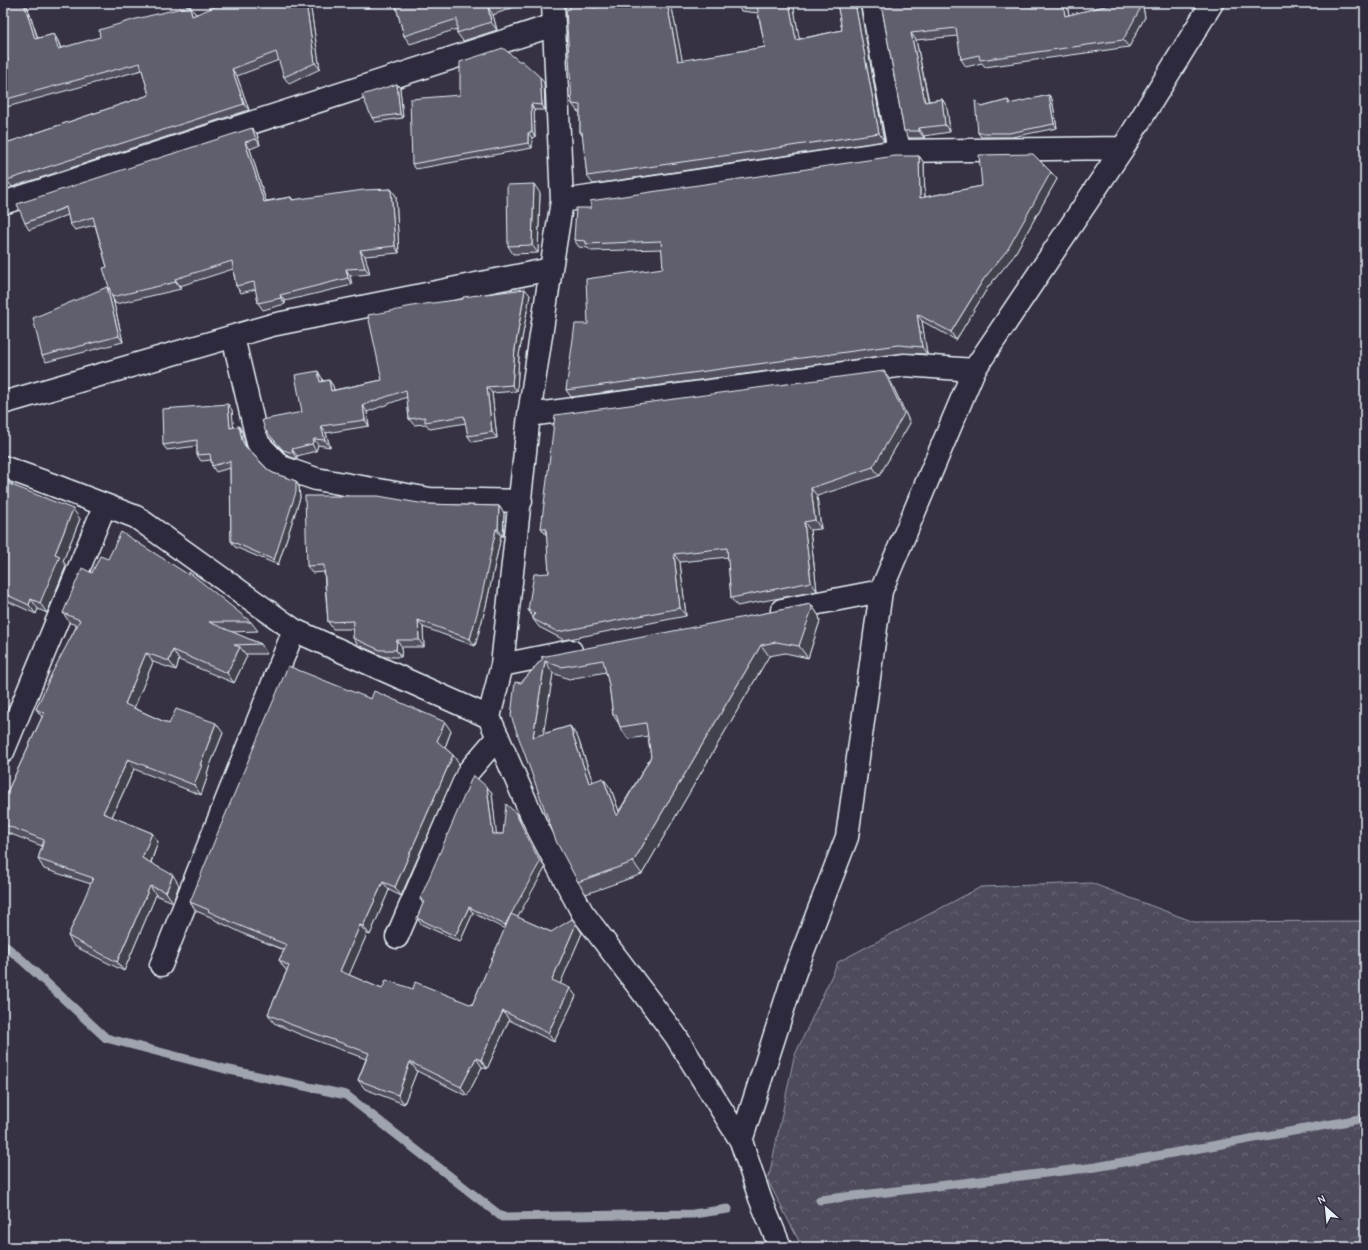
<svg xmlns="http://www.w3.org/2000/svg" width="1368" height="1250" font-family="'Comic Neue',sans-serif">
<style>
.forest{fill:url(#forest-crowns);stroke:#9a9eaa}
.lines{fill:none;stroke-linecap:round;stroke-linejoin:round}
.stream{stroke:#a0a4af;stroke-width:9}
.street-casing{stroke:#e8f1f8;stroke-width:25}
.street{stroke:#2f2a3d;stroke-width:22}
.wall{fill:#53515f;stroke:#e8f1f8;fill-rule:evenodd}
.shaded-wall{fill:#43424d;stroke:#e8f1f8}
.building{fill:#605e6e;stroke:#e8f1f8;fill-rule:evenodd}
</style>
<defs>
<pattern id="forest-crowns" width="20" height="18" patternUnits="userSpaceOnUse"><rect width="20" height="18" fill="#4d4b5c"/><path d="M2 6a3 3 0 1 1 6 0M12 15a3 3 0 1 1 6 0" fill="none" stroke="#676574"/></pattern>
</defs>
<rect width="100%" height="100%" fill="#363244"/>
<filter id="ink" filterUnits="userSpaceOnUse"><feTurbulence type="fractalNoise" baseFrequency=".025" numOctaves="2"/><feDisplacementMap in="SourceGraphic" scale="8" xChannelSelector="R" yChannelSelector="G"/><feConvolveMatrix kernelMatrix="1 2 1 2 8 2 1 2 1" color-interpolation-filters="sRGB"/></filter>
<g filter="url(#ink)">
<path class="forest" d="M1091 883 1194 922 1365 921V1247H802L768 1181 794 1057 838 962 981 887Z"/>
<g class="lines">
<path class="stream" d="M3 944 23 961 106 1038 225 1069 346 1095 502 1217 693 1214 728 1209
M820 1200 1096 1167 1365 1118"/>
<g class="street-casing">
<path id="street" d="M553 3 562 201 551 269 529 415 502 665 489 717 536 825 582 912 675 1035 741 1141 760 1198 780 1247
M872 3 899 151
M562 201 899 151 1123 148
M3 203 554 25
M233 337 258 443 281 467 316 479 430 499 521 501
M3 403 272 325 551 269
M529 415 905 365 974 370
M3 467 53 485 136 517 294 630 489 717
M782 610 881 591
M502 665 571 651
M3 752 105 505
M397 937 468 772 498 737
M161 965 294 630
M741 1141 795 972 847 837 881 591 974 370 1123 148 1212 3"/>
</g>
<use href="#street" class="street"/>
</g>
<path class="wall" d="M26 3 38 38 54 34 58 41 61 48 195 13V14L310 3 320 69 289 84 284 77 279 60 237 76 249 110 12 187 9 183 3 185V144L149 95 142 70 3 108V61L8 60Z
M363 3H383L366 8Z
M395 3H525L493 15 497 30 463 41 457 33V29L410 44 404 36Z
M598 3V7L622 3H671L682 61 765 47 758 13 741 11 738 7 710 3H793L799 39 842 30 837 3H860V5L884 141 593 184 587 176 583 137 580 132V112H578L572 104Z
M881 3 1067 7 1068 9 1069 15 1109 5V3H1142L1145 17 1129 47 985 67 982 63 966 67 961 59 958 36 916 40 929 101 942 99 947 107 950 132 924 136V138H909L904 131Z
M544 83 545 110H534L535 137 532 138V148L416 169 412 164 460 95Z
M397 84 400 88 403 118 375 122 372 118Z
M1049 95 1052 99 1057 128 1012 137H981L978 133 982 107 1008 100 1011 104Z
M257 134 260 145 250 149 266 201 291 197 293 200 391 189 396 196 399 253 365 256 370 274 350 276 352 285 285 301V304L263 310 258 303 256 289 241 293 236 286 233 269 180 286 181 289 116 304 113 299 123 342 46 362 42 356 107 287 110 290 107 267 95 225 75 230 70 224 68 215 29 230 25 223Z
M919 156 924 163 925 197 982 186 1051 172 1057 179 1013 257 988 287 956 340 922 321 927 354 903 353 571 397 566 390 588 324 663 268 662 249 591 251 588 248 579 247 574 240 591 208Z
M540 193 538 253 513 254 508 246Z
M530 295 519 355 517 391 492 393 497 438 472 442 468 436 466 423 430 429 426 424 414 425 409 419 407 397 367 412 369 426 326 433 330 447 318 445 316 451 297 456V459L288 456 269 437 265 430 302 412 322 378 323 381 329 380 333 386 334 390 382 380Z
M890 380 910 423 879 476 817 496 821 529 810 530 817 591 737 606 731 598 728 557 680 562 686 616 564 640 539 627 533 619V617L528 610 549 573 547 536 541 528Z
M232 410 233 427 239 426 242 432 246 446 247 448 268 470 273 473 296 481 299 487 300 498 278 565 235 547 231 541 230 468 216 472 212 466 211 460 201 461 197 455V446L167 450 163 445Z
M3 478 12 485 80 519 63 561 66 566 47 613 38 609 36 614 3 599Z
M425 504 499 506 504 513 503 536H501L486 606 475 646 423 627 424 647H402L401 657H385L358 645 353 638 354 629H333L328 622 324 572 312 573 307 566Z
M92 573 251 622 258 631 231 632 261 644 267 654H245L247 656 234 683 179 660 176 670 153 662 134 708 169 724 223 733 207 773 208 775 201 795 134 769 112 817 152 833 158 842 151 863 179 885 173 902 156 895 124 971 74 946 68 936 91 884 44 869 38 859 42 846 3 831V801L42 717 36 709 77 625 70 623 63 613Z
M811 604 819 616 820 621 808 658 785 653 769 656 642 874 586 894 578 882 521 683 542 659ZM606 672 609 685 613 715 619 724 620 727 628 739 648 736 651 757 619 811 611 789 593 782 578 738 570 726 543 734 553 673 569 679Z
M451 731 445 748 453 755 459 764 401 896 389 890 370 935 367 934 349 975 382 989H413L472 1005 505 929 473 913 460 942 421 924 417 918 423 904 420 899 487 787 492 793 496 834H503L515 812 520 819 545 868 517 917 551 932 582 933 560 984 576 996 554 1042 509 1020 487 1069 482 1067 467 1096 417 1071 404 1104 365 1089 358 1080 366 1059 299 1034 274 1023 268 1014 287 970 285 969 279 960 284 950 244 934 215 920 213 918 196 911 190 902Z"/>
<path class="shaded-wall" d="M24 3H26L40 46 35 39Z
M306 3H310L320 69 315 63Z
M593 3H598V15L593 8Z
M667 3H671L684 69 678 61Z
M789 3H793L801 48 796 40Z
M855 3H860V5L884 141 879 133Z
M1063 3H1067L1070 23 1065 16Z
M1139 3H1142L1145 17 1129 47 1123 40Z
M190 6 195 13 197 22 192 16Z
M488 7 493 15 497 30 491 22Z
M911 33 916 40 930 109 925 102Z
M54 34 58 41 63 56 58 49Z
M232 69 237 76 249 110 244 104Z
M540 77 544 83 545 110 542 105Z
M397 84 400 88 403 118 400 114Z
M1049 95 1052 99 1057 128 1054 124Z
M942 99 947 107 950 132 945 125Z
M531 104 534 110 535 137 532 132Z
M252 128 257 134 260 145 256 139Z
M919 128 924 136V138L919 131Z
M528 133 532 138V148L528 143Z
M245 142 250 149 268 208 264 202Z
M919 156 924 163 925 205 920 198Z
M1051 172 1057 179 1013 257 988 287 956 340 951 332 983 280Z
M534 184 540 193 538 253 532 245Z
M391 189 396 196 399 253 395 246Z
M360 250 365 256 370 274 365 268Z
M346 269 350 276 352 285 348 278Z
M175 279 180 286 181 289 176 282Z
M107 287 112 293V297L113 299 123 342 119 336Z
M525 289 530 295 519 355 517 391 512 385 515 349Z
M280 295 285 301V304L281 298Z
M917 314 922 321 927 354 922 347Z
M318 371 322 378 325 388 320 382Z
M884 371 890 380 910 423 879 476 873 467Z
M329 380 333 386 335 397 331 391Z
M487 387 492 393 497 438 492 432Z
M228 404 232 410 234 434 230 428Z
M363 405 367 412 369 426 365 420Z
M239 426 242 432 246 446 249 452 242 440Z
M321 426 326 433 330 447 325 440Z
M314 439 318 445 316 451 312 444Z
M292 449 297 456V459L293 453Z
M9 480 16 490 9 484Z
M296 481 299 487 300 498 278 565 274 560Z
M811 488 817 496 821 529 815 520Z
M499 506 504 513 503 536 498 529Z
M73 509 80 519 63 561 66 566 47 613 40 603 55 554Z
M804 522 810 530 817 591 811 582Z
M496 529 501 536 486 606 475 646 470 639Z
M674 554 680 562 686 616 680 608Z
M31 599 38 609 36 614 29 605Z
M811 604 819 616 820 621 808 658 799 646Z
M418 620 423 627 424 647 419 640Z
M397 640 402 647 401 657 396 650Z
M761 645 769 656 642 874 633 862Z
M240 647 247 656 234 683 227 673Z
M173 650 179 660 176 670 169 661Z
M146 653 153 662 132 713 125 704Z
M545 661 553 673 541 749 533 737Z
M445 722 451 731 444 750 437 741Z
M216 723 223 733 207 773 208 775 201 795 194 785 200 765Z
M570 726 578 738 597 795 589 783Z
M453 755 459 764 401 896 395 887Z
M128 759 134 769 109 823 103 813Z
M603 778 611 789 625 828 617 816Z
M487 787 492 793 497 840 493 834Z
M515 812 520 819 545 868 510 931 505 925Z
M152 833 158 842 149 867 142 858Z
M173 875 179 885 173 902 166 892Z
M383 882 389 890 370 935 363 926Z
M150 886 156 895 124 971 117 962Z
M469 907 473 913 460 942 455 936Z
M576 924 582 933 558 989 552 980Z
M360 925 367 934 347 980 340 971Z
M570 988 576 996 554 1042 548 1033Z
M503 1011 509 1020 487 1069 481 1060Z
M476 1058 482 1067 467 1096 461 1087Z
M410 1062 417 1071 404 1104 398 1095Z"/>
<path class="building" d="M3 3H24L35 39 54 34 58 49 100 37 99 30 136 19 190 6 192 16 224 3H306L315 63 284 77 276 52 232 69 244 104 7 180 5 176 3 177V144L149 95 140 63 3 100V61L8 60 3 48Z
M395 3H498L488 7 491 22 457 33V19L404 36Z
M570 3H593V8L615 3V4L622 3H667L678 61 765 47 757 6 736 4V3H789L796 40 842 30 837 3H855L879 133 587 176 582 132H580V105L572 104 566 10 570 9Z
M881 3H1063L1065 16 1109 5V3H1139L1140 9 1123 40 980 60 979 55 961 59 956 28 911 33 925 102 942 99 945 125 919 128V131H904Z
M503 48 519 61H522L540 77 542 105 531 104 532 132 528 133V143L412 164 410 99 460 95V62Z
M397 84 400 114 372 118 362 95Z
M1049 95 1054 124 1009 133H978L975 100 982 107 1008 100 1009 104Z
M252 128 256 139 245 142 264 202 291 197 292 200 364 190 391 189 395 246 360 250 365 268 346 269 348 278 280 295 281 298 258 303 254 282 236 286 232 261 175 279 176 282 112 297 103 268 107 267 93 217 70 224 66 207 25 223 17 204Z
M1033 154 1051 172 1008 249 983 280 951 332 917 314 922 347 898 345 566 390 575 324H588L586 279 663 268 661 241 586 244V241L574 240 576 208H591L590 201 895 156H919L920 198 982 186 979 155Z
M534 184 532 245 508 246 507 185Z
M107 287 119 336 42 356 33 318Z
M525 289 515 349 512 385 487 387 492 432 468 436 464 416 425 422V417L409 419 406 390 363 405 365 420 321 426 325 440 314 439 312 444 292 449 293 453 283 450 265 430 262 420 302 412 295 375 318 371 320 382 329 380 331 391 382 380 368 315 403 309 402 308 418 305 463 299V297Z
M884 371 904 414 873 467 811 488 815 520 804 522 811 582 731 598 727 548 674 554 680 608 558 632 533 619 535 613 528 610 534 574 549 573 546 528H541L555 415Z
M228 404 230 428 239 426 242 440 245 446 268 470 273 473 296 481V492L274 560 231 541 230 461 212 466 210 454 197 455V440L163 445 162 409Z
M3 478 9 480V484L73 509 55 554 60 556 40 603 31 599 29 605 3 593Z
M305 496H378L425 504 499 506 498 529H496L481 599 470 639 418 620 419 640H397L396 650H380L353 638 354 621 328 622 324 565 307 566Z
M121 532 189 575V572L251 622H209L261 644 234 645 240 647 227 673 173 650 169 661 146 653 125 704 169 724 176 709 216 723 200 765H202L194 785 128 759 103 813 152 833 142 858 173 875 166 892 150 886 117 962 68 936 93 878 38 859 44 840 3 824V801L44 713 36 709 52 673 80 620 63 613 82 568 92 573 100 556 108 559Z
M811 604 812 609 799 646 776 642 761 645 633 862 578 882 556 841 511 716 515 682 521 683 543 658 541 657ZM603 660 609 685 613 715 616 714 620 727 646 723 651 757 617 816 603 778 589 783 570 726 533 737 545 661 561 667Z
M288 666 371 699 374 691 445 722 437 741 453 755 395 887 383 882 363 926 360 925 340 971 382 989 386 980 413 989 415 982 472 1005 511 914 551 932 572 919 576 924 552 980 570 988 548 1033 503 1011 481 1060 476 1058 461 1087 410 1062 398 1095 358 1080 369 1053 292 1025 268 1014 289 966 279 960 287 945 238 925 208 911 209 910 190 902 216 837Z
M473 775 487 787 493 834H503L506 804 515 812 540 862 505 925 469 907 455 936 417 918 424 901 420 899Z"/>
</g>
<rect width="1368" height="1250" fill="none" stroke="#2f2a3d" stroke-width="16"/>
<rect x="8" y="8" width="1352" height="1234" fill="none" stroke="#e8f1f8" stroke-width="1.5" filter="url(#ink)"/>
<g transform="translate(1326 1208) rotate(333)" stroke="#2f2a3d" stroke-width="3" paint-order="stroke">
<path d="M0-3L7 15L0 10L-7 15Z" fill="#e8f1f8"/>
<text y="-6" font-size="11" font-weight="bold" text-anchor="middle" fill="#e8f1f8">N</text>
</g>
</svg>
